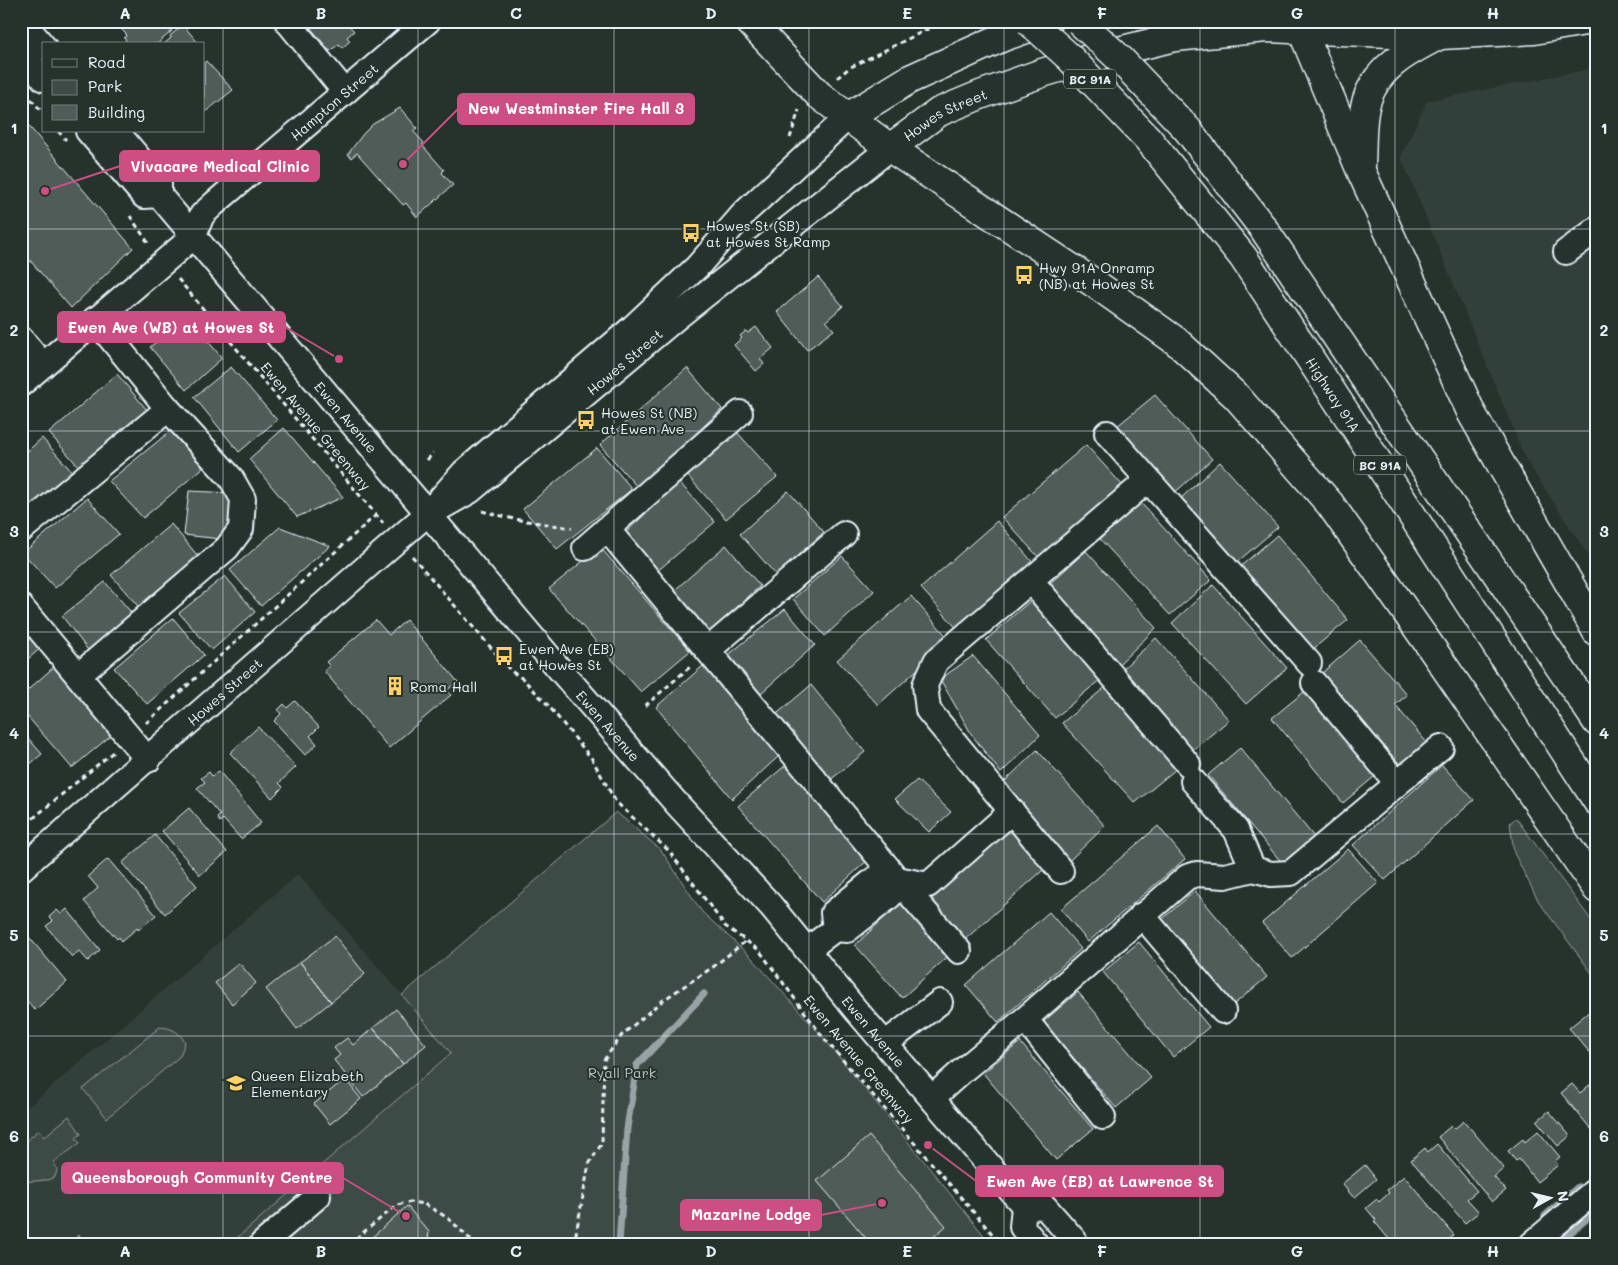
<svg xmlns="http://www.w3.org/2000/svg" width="1618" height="1265" font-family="Mali,sans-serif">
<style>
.built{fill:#333f3a}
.green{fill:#3e4b47;stroke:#939ea0}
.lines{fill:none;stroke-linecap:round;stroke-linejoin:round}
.stream{stroke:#98a3a5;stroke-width:7}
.building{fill:#505c59;stroke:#e8f1f8}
.minor-casing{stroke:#e8f1f8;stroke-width:28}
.major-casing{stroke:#e8f1f8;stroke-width:31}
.highway-casing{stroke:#e8f1f8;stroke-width:31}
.path{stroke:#e8f1f8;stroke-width:3;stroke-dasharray:5 4;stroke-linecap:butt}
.minor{stroke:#26332d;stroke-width:24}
.major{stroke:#26332d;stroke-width:28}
.highway{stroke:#26332d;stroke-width:28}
.highway-bridge-casing{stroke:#e8f1f8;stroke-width:31;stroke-linecap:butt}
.highway-bridge{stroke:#26332d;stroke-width:28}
.grid{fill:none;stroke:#e8f1f8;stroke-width:1;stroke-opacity:0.55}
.labels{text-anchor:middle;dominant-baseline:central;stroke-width:4;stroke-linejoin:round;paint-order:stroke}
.shield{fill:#26332d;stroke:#aeb8bb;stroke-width:1}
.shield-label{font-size:12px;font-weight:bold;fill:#e8f1f8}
.street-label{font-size:14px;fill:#e8f1f8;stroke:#26332d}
.poi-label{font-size:14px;fill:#e8f1f8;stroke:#26332d;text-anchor:start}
.park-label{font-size:14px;fill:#b5bfc3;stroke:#26332d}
.leader{fill:none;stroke:#cc4e82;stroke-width:2}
.callout-dot{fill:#cc4e82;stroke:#26332d;stroke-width:2}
.callout{fill:#cc4e82;stroke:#cc4e82;stroke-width:2}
.callout-label{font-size:15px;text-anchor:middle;font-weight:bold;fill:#fff}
.neatline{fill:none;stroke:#e8f1f8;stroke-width:2}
.grid-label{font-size:16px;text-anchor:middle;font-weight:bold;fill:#e8f1f8}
</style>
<rect width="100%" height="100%" fill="#26332d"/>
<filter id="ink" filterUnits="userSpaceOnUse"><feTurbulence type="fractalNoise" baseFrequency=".02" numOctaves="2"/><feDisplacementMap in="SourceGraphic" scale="10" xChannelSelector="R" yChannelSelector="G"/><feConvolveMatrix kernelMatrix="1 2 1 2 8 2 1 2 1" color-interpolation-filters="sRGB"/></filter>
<g filter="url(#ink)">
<path class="built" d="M1597 65V569L1526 460 1401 157 1427 101 1585 70Z
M298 874 451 1052 230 1244H21V1113Z"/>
<path class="green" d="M616 812 661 850 702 912 751 957 823 1037 991 1244H230L451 1053 402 995Z
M1516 818 1597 928V980L1539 902 1514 853 1510 823Z
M160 1027C173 1028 179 1032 185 1042L180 1056 107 1118 83 1089Z
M69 1116 81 1134 76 1138 80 1143 54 1162 57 1170 55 1177 47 1180 21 1182V1145L39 1130 44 1137Z"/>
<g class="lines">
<path class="stream" d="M1545 1216 1578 1187
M619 1244 627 1128 637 1065 704 994
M1512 1244 1515 1241
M1557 1244 1597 1210"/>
</g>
<path class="building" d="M130 21H164L172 31 157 44H129L124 38 127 35 121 29Z
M315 21H345L354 31 347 37 350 41 342 48 339 44 330 51 309 26Z
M183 25 199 44H164L171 38 170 36Z
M206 61 233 90 204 113V63Z
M400 108 417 128 413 131 424 143 422 145 444 170 442 173 453 185 417 217 406 203 403 205 357 153 351 158 348 154 363 134 373 124Z
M21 117 133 248 71 308 21 250Z
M818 277 843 306 826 321 834 330 807 350 777 312Z
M187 316 222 358 186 390 150 347Z
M756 327 773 348 760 359 764 364 756 371 734 345 742 338 740 336 746 331 748 333Z
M231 367 277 420 239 452 194 397Z
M687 368 722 409 638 488 600 445Z
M117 374 147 410 80 468 49 433Z
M1155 395 1212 459 1171 496 1111 431Z
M179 424 210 462 143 518 109 481Z
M284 428 343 497 297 517 249 459Z
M736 431 777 477 726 519 686 474Z
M42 438 74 474 21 519V457Z
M1086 445 1124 487 1042 561 1002 517Z
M597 448 632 489 557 549 523 509Z
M1220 462 1278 527 1236 563 1180 499Z
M679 482 715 522 655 573 622 536Z
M189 491 233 493 230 540 184 535Z
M788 491 824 532 776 575 740 534Z
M87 498 119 534 55 588 23 553Z
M1140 502 1211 580 1170 615 1100 539Z
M997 521 1035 565 960 632 921 588Z
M171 524 203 562 143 612 111 575Z
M280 527 330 546 261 606 230 570Z
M1277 535 1348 620 1307 654 1234 572Z
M726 545 760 586 704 637 668 596Z
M600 547 690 651 641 692 549 589Z
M1086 551 1156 628 1119 664 1047 586Z
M842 556 874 591 825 636 793 599Z
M225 576 255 612 212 650 179 613Z
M105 582 135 617 91 654 62 616Z
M1213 585 1287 668 1246 704 1172 623Z
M911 596 950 640 878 705 837 660Z
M1030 601 1102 678 1055 718 986 640Z
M785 609 815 645 760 694 727 656Z
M173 618 204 655 147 704 114 668Z
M376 620 389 635 406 620 458 682 447 690 451 695 389 748 324 671 330 666 326 662Z
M21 621 43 646 21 665Z
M1156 638 1229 720 1189 753 1118 673Z
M1360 640 1407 695 1395 705 1428 744 1402 767 1322 673Z
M973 656 1040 735 1001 773 972 735 940 679Z
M56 665 115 732 72 768 21 709V696Z
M704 665 779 756 732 799 656 707Z
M1109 684 1182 764 1135 803 1062 723Z
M811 685 865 752 824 785 772 718Z
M1305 691 1375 776 1343 803 1272 718Z
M295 701 319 727 310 736 317 744 305 755 274 721 281 714 278 710 284 704 287 708Z
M258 727 296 767 279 783 283 787 272 798 230 753Z
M21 730 42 754 30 764 29 763 21 769Z
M1240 748 1315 838 1283 864 1208 775Z
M1037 750 1105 826 1069 861 1001 785Z
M787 764 870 858 822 902 738 806Z
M1442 765 1474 800 1385 880 1353 845Z
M219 771 261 823 241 839 223 819 220 822 217 818 220 815 197 788 205 782 201 778 209 772 212 776Z
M917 780 951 812 929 832 895 799Z
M189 808 227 852 200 875 162 831Z
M1013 823 1051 863 961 943 925 902Z
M1158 826 1185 859 1088 942 1061 909Z
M155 835 197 886 165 914 122 863Z
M1348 849 1378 883 1292 958 1262 923Z
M108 859 156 915 138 930 137 928 122 941 119 937 117 939 84 901 98 888 88 876Z
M1195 891 1267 977 1232 1006 1160 921Z
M907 897 955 950 902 998 855 945Z
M67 909 100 950 88 961 79 951 72 957 46 926 53 921 49 917 57 910 61 914Z
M1049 912 1081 949 998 1022 966 985Z
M28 936 67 982 35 1010 21 994V942Z
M335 936 365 974 331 1002 300 962Z
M1139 942 1209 1027 1173 1057 1103 972Z
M300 962 331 1002 297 1029 266 989Z
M239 963 256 983 232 1004 215 983Z
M1078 992 1151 1078 1116 1108 1043 1022Z
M396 1009 426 1045 403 1064 373 1028Z
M1590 1011 1597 1020V1061L1569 1028Z
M373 1028 403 1064 363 1097 334 1060 340 1055 334 1048 347 1038 353 1045Z
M1020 1042 1093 1129 1056 1160 983 1073Z
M345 1079 361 1099 330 1124 314 1104Z
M1592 1083 1597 1089V1124L1591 1129 1561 1093 1572 1084 1580 1093Z
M1549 1111 1570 1136 1558 1146 1537 1121Z
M1464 1121 1504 1168 1494 1177 1506 1190 1492 1202 1438 1137 1451 1126 1454 1129Z
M1538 1131 1560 1157 1555 1161 1558 1165 1537 1182 1519 1159 1516 1161 1508 1151 1523 1139 1525 1142Z
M869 1136 946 1226 925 1244H871L817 1181Z
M1437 1144 1477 1191 1467 1199 1479 1212 1465 1223 1411 1160 1425 1148 1428 1152Z
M1365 1165 1376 1179 1354 1198 1342 1184Z
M1404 1176 1454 1235 1444 1244H1393L1374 1221 1376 1220 1366 1208 1377 1199 1379 1202 1389 1193 1387 1190Z
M407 1206 429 1232 428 1239 432 1244H369L372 1242 370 1239Z
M79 1235 86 1244H69Z"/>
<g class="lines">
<g class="minor-casing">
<g id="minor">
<path d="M22 21 44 47"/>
<path d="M287 21 345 92"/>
<path d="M21 53 44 79"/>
<path d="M88 131 144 196 159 195"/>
<path id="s1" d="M116 131 159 182V195L561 671 677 804 771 906 855 1009 1024 1206 1045 1207 1074 1240V1244"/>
<path d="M1566 252 1597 229"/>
<path d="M21 339 43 365"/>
<path id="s2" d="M21 384 193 237 202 215 215 203 428 21"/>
<path d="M1107 433 1309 663"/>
<path id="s3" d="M440 508 470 491 676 318 890 148"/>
<path d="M607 529 897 879 959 951"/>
<path d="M21 530 168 409 95 319"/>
<path d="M585 548 740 413"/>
<path d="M1031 581 1188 764"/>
<path d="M21 607 148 760"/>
<path d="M708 650 844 534"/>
<path d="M79 675 227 548 241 529 243 499 231 478 168 409"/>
<path d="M1314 683 1397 783"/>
<path d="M1193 781 1236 830 1253 869"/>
<path id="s4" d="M21 869 427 514 464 472 631 329 697 267 745 212 848 117"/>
<path d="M1061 871 928 710 925 685 936 661 1148 480"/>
<path d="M1142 915 1223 1011"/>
<path d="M835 929 833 913 875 879H897L928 885 1012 811"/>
<path d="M807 950 835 929 847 930 890 896V879"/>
<path d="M1025 1019 1103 1117"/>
<path d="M886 1043 940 1002"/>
<path d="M932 1098 962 1071 1025 1019 1187 877 1197 874 1225 876 1253 869 1271 874 1291 873 1441 747"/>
<path d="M1024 1206 1022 1227 1036 1244"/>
<path d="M262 1244 318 1196"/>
<path d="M1532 1244 1597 1189"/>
</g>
</g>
<g class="major-casing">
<g id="major">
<path d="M848 117 910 79 1003 37 1049 21"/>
<path id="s5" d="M890 148 939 112 980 95 1042 73 1102 55 1175 37 1266 28 1440 35 1534 30 1585 21"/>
</g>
</g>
<g class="highway-casing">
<g id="highway">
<path d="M749 21 819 95 848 117 890 148 1097 285 1176 341 1237 397 1330 504 1428 643 1597 889"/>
<path d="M1298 21 1361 171 1472 414 1597 632"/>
<path d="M1187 129 1263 228 1597 722"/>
<path id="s6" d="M1148 139 1243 257 1357 430 1597 801"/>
<path d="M1361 165C1362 148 1361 123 1365 107 1373 69 1408 51 1440 35"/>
</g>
</g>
<path class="path" d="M837 78 849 68 944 21
M31 99 44 114
M58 131 66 140
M790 138 799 110
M130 216 149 244
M178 279 383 523
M427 460 433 453
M482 511 514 519 572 528
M412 556 511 671 523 679 547 704 592 759 616 802 669 851 725 926 759 950 823 1037 1001 1244
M645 706 691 666
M146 723 376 515
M21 832 31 820 113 752
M349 1244 397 1205 410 1202 424 1204 448 1218 475 1244
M574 1244 589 1164 602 1143 604 1060 622 1035 662 1001 713 967 746 941"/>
<use href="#minor" class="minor"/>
<use href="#major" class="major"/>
<use href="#highway" class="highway"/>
<g class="highway-bridge-casing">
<path id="highway-bridge" d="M1029 21 1069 57 1148 139
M1079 21 1120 59 1187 129"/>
</g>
<use href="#highway-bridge" class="highway-bridge"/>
</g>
</g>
<path class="grid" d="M223 21V1244M418 21V1244M614 21V1244M809 21V1244M1004 21V1244M1200 21V1244M1395 21V1244M21 229H1597M21 431H1597M21 632H1597M21 834H1597M21 1036H1597"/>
<defs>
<g id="bus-bare" transform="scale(1.5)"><path d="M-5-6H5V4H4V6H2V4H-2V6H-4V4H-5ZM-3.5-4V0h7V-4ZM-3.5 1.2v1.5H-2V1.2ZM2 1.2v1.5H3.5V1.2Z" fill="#ffd166" stroke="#26332d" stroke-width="2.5" paint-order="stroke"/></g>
<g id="building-bare" transform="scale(1.5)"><path d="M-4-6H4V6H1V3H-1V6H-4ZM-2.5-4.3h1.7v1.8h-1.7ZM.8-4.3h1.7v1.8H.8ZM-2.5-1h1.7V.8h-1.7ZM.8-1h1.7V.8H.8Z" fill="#ffd166" stroke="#26332d" stroke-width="2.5" paint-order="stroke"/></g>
<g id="school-bare" transform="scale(1.5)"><path d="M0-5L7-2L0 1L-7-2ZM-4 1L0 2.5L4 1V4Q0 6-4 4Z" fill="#ffd166" stroke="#26332d" stroke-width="2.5" paint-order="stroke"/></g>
</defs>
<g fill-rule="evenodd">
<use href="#bus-bare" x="691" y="233"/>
<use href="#bus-bare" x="1024" y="275"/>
<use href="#bus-bare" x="586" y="420"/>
<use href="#bus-bare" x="504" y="656"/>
<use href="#building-bare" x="395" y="686"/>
<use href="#school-bare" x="236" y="1083"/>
</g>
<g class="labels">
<g class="shield">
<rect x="1064" y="69.5" width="52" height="19" rx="4"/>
<rect x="1354" y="455.5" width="52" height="19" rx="4"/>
</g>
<g class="shield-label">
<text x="1090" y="79">BC 91A</text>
<text x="1380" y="465">BC 91A</text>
</g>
<g class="street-label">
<text stroke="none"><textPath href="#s2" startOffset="424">Hampton Street</textPath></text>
<text stroke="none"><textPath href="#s5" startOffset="65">Howes Street</textPath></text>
<text stroke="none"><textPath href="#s3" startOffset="236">Howes Street</textPath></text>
<text stroke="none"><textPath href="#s6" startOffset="316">Highway 91A</textPath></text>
<text stroke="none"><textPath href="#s1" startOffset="370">Ewen Avenue</textPath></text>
<text transform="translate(316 426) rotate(50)">Ewen Avenue Greenway</text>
<text stroke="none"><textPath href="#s4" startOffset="270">Howes Street</textPath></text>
<text stroke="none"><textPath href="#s1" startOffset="775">Ewen Avenue</textPath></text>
<text stroke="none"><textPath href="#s1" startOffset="1180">Ewen Avenue</textPath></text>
<text transform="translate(859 1059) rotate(50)">Ewen Avenue Greenway</text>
</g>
<g class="poi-label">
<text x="706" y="225">Howes St (SB)<tspan x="706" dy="16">at Howes St Ramp</tspan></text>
<text x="1039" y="267">Hwy 91A Onramp<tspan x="1039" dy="16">(NB) at Howes St</tspan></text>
<text x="601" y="412">Howes St (NB)<tspan x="601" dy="16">at Ewen Ave</tspan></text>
<text x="519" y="648">Ewen Ave (EB)<tspan x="519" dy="16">at Howes St</tspan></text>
<text x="410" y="686">Roma Hall</text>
<text x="251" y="1075">Queen Elizabeth<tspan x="251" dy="16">Elementary</tspan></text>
</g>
<g class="park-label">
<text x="622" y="1072">Ryall Park</text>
</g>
</g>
<path class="leader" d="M403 164L458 109M45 191L120 166M339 359L285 327M406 1216L343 1178M928 1145L976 1181M882 1203L821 1215"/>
<g class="callout-dot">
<circle cx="403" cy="164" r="5"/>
<circle cx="45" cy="191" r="5"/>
<circle cx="339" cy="359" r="5"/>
<circle cx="406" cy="1216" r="5"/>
<circle cx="928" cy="1145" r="5"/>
<circle cx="882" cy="1203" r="5"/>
</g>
<g class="callout">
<rect x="458" y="94" width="236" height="30" rx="5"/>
<rect x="120" y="151" width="199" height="30" rx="5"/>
<rect x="58" y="312" width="227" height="30" rx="5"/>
<rect x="62" y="1163" width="281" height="30" rx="5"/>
<rect x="976" y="1166" width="247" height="30" rx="5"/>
<rect x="681" y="1200" width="140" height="30" rx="5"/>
</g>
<g class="callout-label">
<text x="576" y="114">New Westminster Fire Hall 3</text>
<text x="220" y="172">Vivacare Medical Clinic</text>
<text x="171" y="333">Ewen Ave (WB) at Howes St</text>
<text x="202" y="1183">Queensborough Community Centre</text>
<text x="1100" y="1187">Ewen Ave (EB) at Lawrence St</text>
<text x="751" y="1220">Mazarine Lodge</text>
</g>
<rect width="1618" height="1265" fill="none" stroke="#26332d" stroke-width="55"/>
<rect x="42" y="42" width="162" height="90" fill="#26332d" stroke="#747f7e"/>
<rect x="52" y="59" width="25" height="8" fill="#26332d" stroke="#747f7e"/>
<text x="88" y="68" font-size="15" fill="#e8f1f8">Road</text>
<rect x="52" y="80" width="25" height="15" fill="#3e4b47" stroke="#747f7e"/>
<text x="88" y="92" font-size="15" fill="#e8f1f8">Park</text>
<rect x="52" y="105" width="25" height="15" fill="#505c59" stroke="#747f7e"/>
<text x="88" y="118" font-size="15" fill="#e8f1f8">Building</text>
<g transform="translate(1550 1198) rotate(82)" stroke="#26332d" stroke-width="4" paint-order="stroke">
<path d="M0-4L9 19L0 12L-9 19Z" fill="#e8f1f8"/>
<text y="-8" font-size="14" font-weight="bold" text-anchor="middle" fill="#e8f1f8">N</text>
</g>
<rect x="28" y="28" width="1562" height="1210" class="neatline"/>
<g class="grid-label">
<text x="125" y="19">A</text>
<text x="321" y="19">B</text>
<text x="516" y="19">C</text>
<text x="711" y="19">D</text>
<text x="907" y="19">E</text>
<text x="1102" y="19">F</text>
<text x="1297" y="19">G</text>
<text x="1493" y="19">H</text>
<text x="14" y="134">1</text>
<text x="1604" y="134">1</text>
<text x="14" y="336">2</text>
<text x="1604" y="336">2</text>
<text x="14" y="537">3</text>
<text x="1604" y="537">3</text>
<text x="14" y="739">4</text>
<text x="1604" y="739">4</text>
<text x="14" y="941">5</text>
<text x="1604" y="941">5</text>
<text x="14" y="1142">6</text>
<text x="1604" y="1142">6</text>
<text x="125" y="1257">A</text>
<text x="321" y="1257">B</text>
<text x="516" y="1257">C</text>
<text x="711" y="1257">D</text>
<text x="907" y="1257">E</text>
<text x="1102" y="1257">F</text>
<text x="1297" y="1257">G</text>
<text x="1493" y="1257">H</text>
</g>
</svg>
